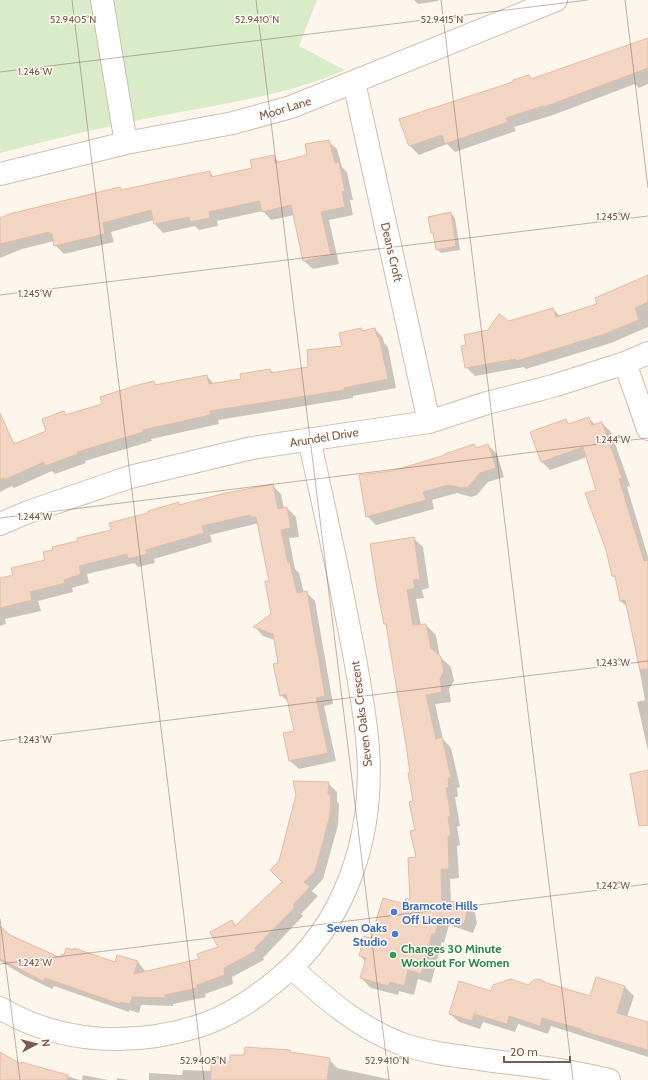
<svg xmlns="http://www.w3.org/2000/svg" width="648" height="1080" font-family="Cabin,sans-serif">
<style>
.green{fill:#d8ecc9}
.shadow{fill:#0003}
.building{fill:#f3d5c3;stroke:#e6bba3}
.lines{fill:none;stroke-linecap:round;stroke-linejoin:round}
.minor-casing{stroke:#d1beb0;stroke-width:24}
.minor{stroke:#fff;stroke-width:22}
.ticks{fill:none;stroke:#7a5c4d;stroke-width:1;stroke-opacity:0.45}
.shop-dot{fill:#3f7fe0;stroke:#fffaf3;stroke-width:1.5}
.leisure-dot{fill:#2e9e5b;stroke:#fffaf3;stroke-width:1.5}
.labels{text-anchor:middle;dominant-baseline:central;stroke-width:3;stroke-linejoin:round;paint-order:stroke}
.street-label{font-size:12px;fill:#7a5c4d;stroke:#fffaf3}
.shop-label{font-size:12px;font-weight:bold;fill:#366cbe;stroke:#fffaf3;text-anchor:start}
.leisure-label{font-size:12px;font-weight:bold;fill:#27864d;stroke:#fffaf3;text-anchor:start}
.ticks-label{font-size:10px;text-anchor:middle;fill:#7a5c4d;stroke:#fffaf3;stroke-width:3;stroke-linejoin:round;paint-order:stroke}
</style>
<rect width="100%" height="100%" fill="#fdf6ec"/>
<path class="green" d="M0 0H317L299 46 345 70C291 94 227 103 169 114 112 125 56 138 0 153Z"/>
<path class="shadow" d="M414 0H438V1L418 4Z
M648 39V84L639 88 635 84 553 115 514 127 516 131 455 152 447 144 419 155 410 146 401 120 515 82 529 76 533 80Z
M328 141 337 149 342 167 347 172 353 200H350L353 215 329 220 339 264 313 269 304 261 294 215 271 220 263 211 217 221 218 226 199 230 195 226 163 233 155 224 154 220 111 232 114 242 64 254 55 245 54 241 22 249 0 258V219L210 173 214 177 253 168 273 156 280 163 309 156Z
M451 213 455 218 460 250 441 253 437 249 435 235 432 233Z
M648 276V327L611 343 526 369 524 367 475 376 466 367 467 346 488 331 509 322 553 309 561 317 598 304Z
M361 329 363 331 375 329 383 338 384 343 388 347 396 388 353 396V398L218 420 219 424 151 439 152 441 85 461 86 463 55 474 52 471 14 488 12 486 0 492V444L11 440 16 444 47 432 63 413 67 416 103 405 154 382 157 385 207 376 214 384 242 380 270 370 274 373 309 368 343 347Z
M588 418 596 425 602 423 611 432 630 486 627 487 648 557V751L637 702 645 700 628 608 621 601 617 580 613 576 607 550 586 494 598 491 587 457 550 470 542 462 565 420 570 425Z
M474 445 477 449 488 445 497 454 504 477 488 482 477 495 471 497 457 493 432 500 434 509 376 525 367 516 392 472 446 456Z
M272 485 281 494 284 509 287 508 296 517 299 537 289 538 295 569 299 573 304 593 306 592 315 601 333 704 324 706 336 761 299 769 290 761 295 732 289 703 281 695 280 664 275 640 263 636 255 627 272 614 270 582 259 523 210 535 212 542 154 559 155 563 138 567 134 563 87 574 89 583 72 588 73 592 38 601 41 611 5 619 6 624 0 626V579L14 575 46 561 54 550 112 531 149 513 178 503 181 506Z
M413 538 423 547 429 588 422 590 424 598 416 599 421 626 426 625 436 635 440 657 451 667 454 681 449 689 451 702 435 704 443 739 451 748 460 787 457 788 458 797H455L460 826H457L460 845 457 846 459 878 450 879 451 902 465 903 475 913 477 923 473 933 449 925 444 943 442 942 431 983 418 979 414 995 399 991 398 995 371 988 361 978 366 962 360 956 372 939 411 900 417 858 412 774 387 625 385 624Z
M328 783 337 792V801L339 804 338 825 323 879 312 891 318 896 301 914 303 916 263 958 264 960 232 977 233 984 205 994 206 997 173 1004V1006L141 1005 139 1013 129 1010V1012L54 986 52 989 23 975 0 961V927L10 936 61 959 115 963 138 962 146 972 200 960 219 948 232 922 237 926 283 882 279 861Z
M597 978 625 987 634 996 627 1017 648 1023V1057L551 1026 548 1034 518 1024 515 1032 483 1022 480 1029 459 1022 450 1014 492 992 528 986 547 984 591 997Z
M289 1051 292 1054 329 1059 337 1068 392 1080H149V1073L182 1075 183 1070 212 1071 245 1056Z
M0 1053 21 1065 22 1063 80 1080H0Z
M83 1075 108 1080H82Z
M117 1078 129 1080H117Z"/>
<path class="building" d="M648 38V68L544 107 543 106 506 118 508 122 445 144 442 135 409 146 399 119 513 82V80L529 75 531 79Z
M329 140 335 163 339 162 345 191 342 192 345 207 321 212 331 255 303 261 291 205 262 212 259 201 209 212 210 218 190 222 189 217 154 224 151 210 103 223 105 234 54 246 52 234H50L49 232 0 244V218L9 214 120 187 121 190 210 171 211 177 252 168 250 160 274 155 275 163 307 155 305 144Z
M451 212 456 246 436 250 433 233H431L428 217Z
M648 275V302L635 308 639 320 602 335 516 361V359L465 368 461 346 466 345 464 335 488 330 499 314 509 321 553 308 556 317 597 304 595 298Z
M361 328 362 331 375 328 377 337H379L388 379 344 388 345 390 210 411V415L143 430V432L77 452 78 454 45 466 44 462 4 480V478L0 479V413L14 444 46 431 42 419 64 411 65 415 102 404 100 397 134 386 154 381 155 385 207 375 209 384 241 379 240 374 270 369 271 373 308 367 307 350 342 346 339 333Z
M589 417 592 425 602 422 622 478 619 479 644 561 648 560V669L640 670 625 600 620 601 615 576H612L606 550 585 493 596 490 583 447 541 462 530 432 566 419 568 424Z
M474 444 476 448 488 444 496 468 480 473 468 487 462 488 448 485 423 492 426 500 366 517 359 475 392 471 445 455V454Z
M273 484 278 509 287 507 291 528 281 530 288 563H290L297 593 307 591 325 696 316 698 328 753 289 761 283 733 294 731 286 694 280 696 273 664 278 663 273 634 253 627 271 614 265 581H269L256 517H251L250 515 202 526 204 533 146 550 147 554 128 559 127 554 79 566 81 574 64 580 65 583 30 592 32 600 0 608V578L13 575 11 568 45 560 43 552 53 550 52 547 78 541 77 538 111 530 109 523 148 513V511L179 502V505L226 493Z
M414 537 420 579 413 580 415 588 407 590 413 625 426 624 431 648 441 657 444 671 440 679 442 692 426 695 436 739 442 737 451 778H448L449 787 446 788 451 816 448 817 451 836H448L449 869H441L442 901 465 902 467 913 464 924 440 916 435 934H432L421 974 408 970 404 986 390 982 388 986 360 978 366 958 359 956 364 936 371 938 383 898 404 904 405 899H410L408 858 416 857 410 831 415 830 409 802 413 801 408 773H410L406 745 386 624H384L378 594 370 544Z
M648 770V825L639 826 630 774Z
M293 781 329 782 328 794H331L330 816 315 871 304 882 310 887 293 905 295 907 255 948 256 951 224 968 225 975 197 985V988L165 995V998L132 997 130 1004 120 1002V1004L45 978 43 981 0 959V926L10 935 61 958 62 954 64 955 66 948 74 950V948L115 962 117 955 138 961 134 974 199 959 197 954 218 947 210 932 232 920 235 926 282 882 270 870 279 861 296 795Z
M596 977 625 986 617 1013 648 1022V1050L592 1034 580 1030 581 1029 542 1018 540 1026 509 1016 507 1024 474 1014 472 1021 449 1014 459 981 491 991 493 985 511 979 528 985 534 980 539 979 547 983 590 996Z
M245 1047 290 1050V1052L330 1058 327 1080H211V1062H230V1055H244Z
M0 1052 21 1064V1062L68 1075 67 1080H0Z"/>
<g class="lines">
<g class="minor-casing">
<path id="minor" d="M102 0 126 143
M354 82 429 422
M0 174 126 143 233 123 291 107 556 0
M625 363 648 429
M0 524 28 512 130 477 252 448 429 422 487 403 553 386 625 363 648 353
M292 968C326 999 359 1028 402 1044 428 1053 458 1056 486 1060 527 1065 568 1070 609 1080
M0 1008C61 1044 132 1047 199 1026 228 1017 253 1000 277 980 346 925 374 836 368 749 365 709 357 668 349 628 337 565 323 502 309 439"/>
</g>
<use href="#minor" class="minor"/>
</g>
<path class="ticks" d="M72 0 204 1080M256 0 389 1080M441 0 573 1080M625 0 648 188M0 72 588 0M0 295 648 216M0 518 648 438M0 741 648 661M0 919 20 1080M0 964 648 884"/>
<g class="shop-dot">
<circle cx="394" cy="912" r="4"/>
<circle cx="395" cy="934" r="4"/>
</g>
<circle class="leisure-dot" cx="393" cy="955" r="4"/>
<g class="labels">
<g class="street-label">
<text transform="translate(285 108) rotate(-17)">Moor Lane</text>
<text transform="translate(392 252) rotate(77)">Deans Croft</text>
<text transform="translate(324 437) rotate(-9)">Arundel Drive</text>
<text transform="translate(361 714) rotate(-97)">Seven Oaks Crescent</text>
</g>
<g class="shop-label">
<text x="402" y="905">Bramcote Hills<tspan x="402" dy="14">Off Licence</tspan></text>
<text x="387" y="927" text-anchor="end">Seven Oaks<tspan x="387" dy="14">Studio</tspan></text>
</g>
<g class="leisure-label">
<text x="401" y="948">Changes 30 Minute<tspan x="401" dy="14">Workout For Women</tspan></text>
</g>
</g>
<g class="ticks-label">
<text x="73" y="23">52.9405°N</text>
<text x="257" y="23">52.9410°N</text>
<text x="442" y="23">52.9415°N</text>
<text x="35" y="75">1.246°W</text>
<text x="613" y="220">1.245°W</text>
<text x="35" y="297">1.245°W</text>
<text x="613" y="443">1.244°W</text>
<text x="35" y="520">1.244°W</text>
<text x="613" y="666">1.243°W</text>
<text x="35" y="743">1.243°W</text>
<text x="613" y="889">1.242°W</text>
<text x="35" y="966">1.242°W</text>
<text x="203" y="1064">52.9405°N</text>
<text x="387" y="1064">52.9410°N</text>
</g>
<g transform="translate(36 1044) rotate(83)" stroke="#fffaf3" stroke-width="3" paint-order="stroke">
<path d="M0-3L7 15L0 10L-7 15Z" fill="#7a5c4d"/>
<text y="-6" font-size="11" font-weight="bold" text-anchor="middle" fill="#7a5c4d">N</text>
</g>
<path d="M504 1056v6h66v-6" fill="none" stroke="#7a5c4d" stroke-width="2"/>
<text x="510" y="1056" font-size="12" fill="#7a5c4d" stroke="#fffaf3" stroke-width="3" paint-order="stroke">20 m</text>
</svg>
